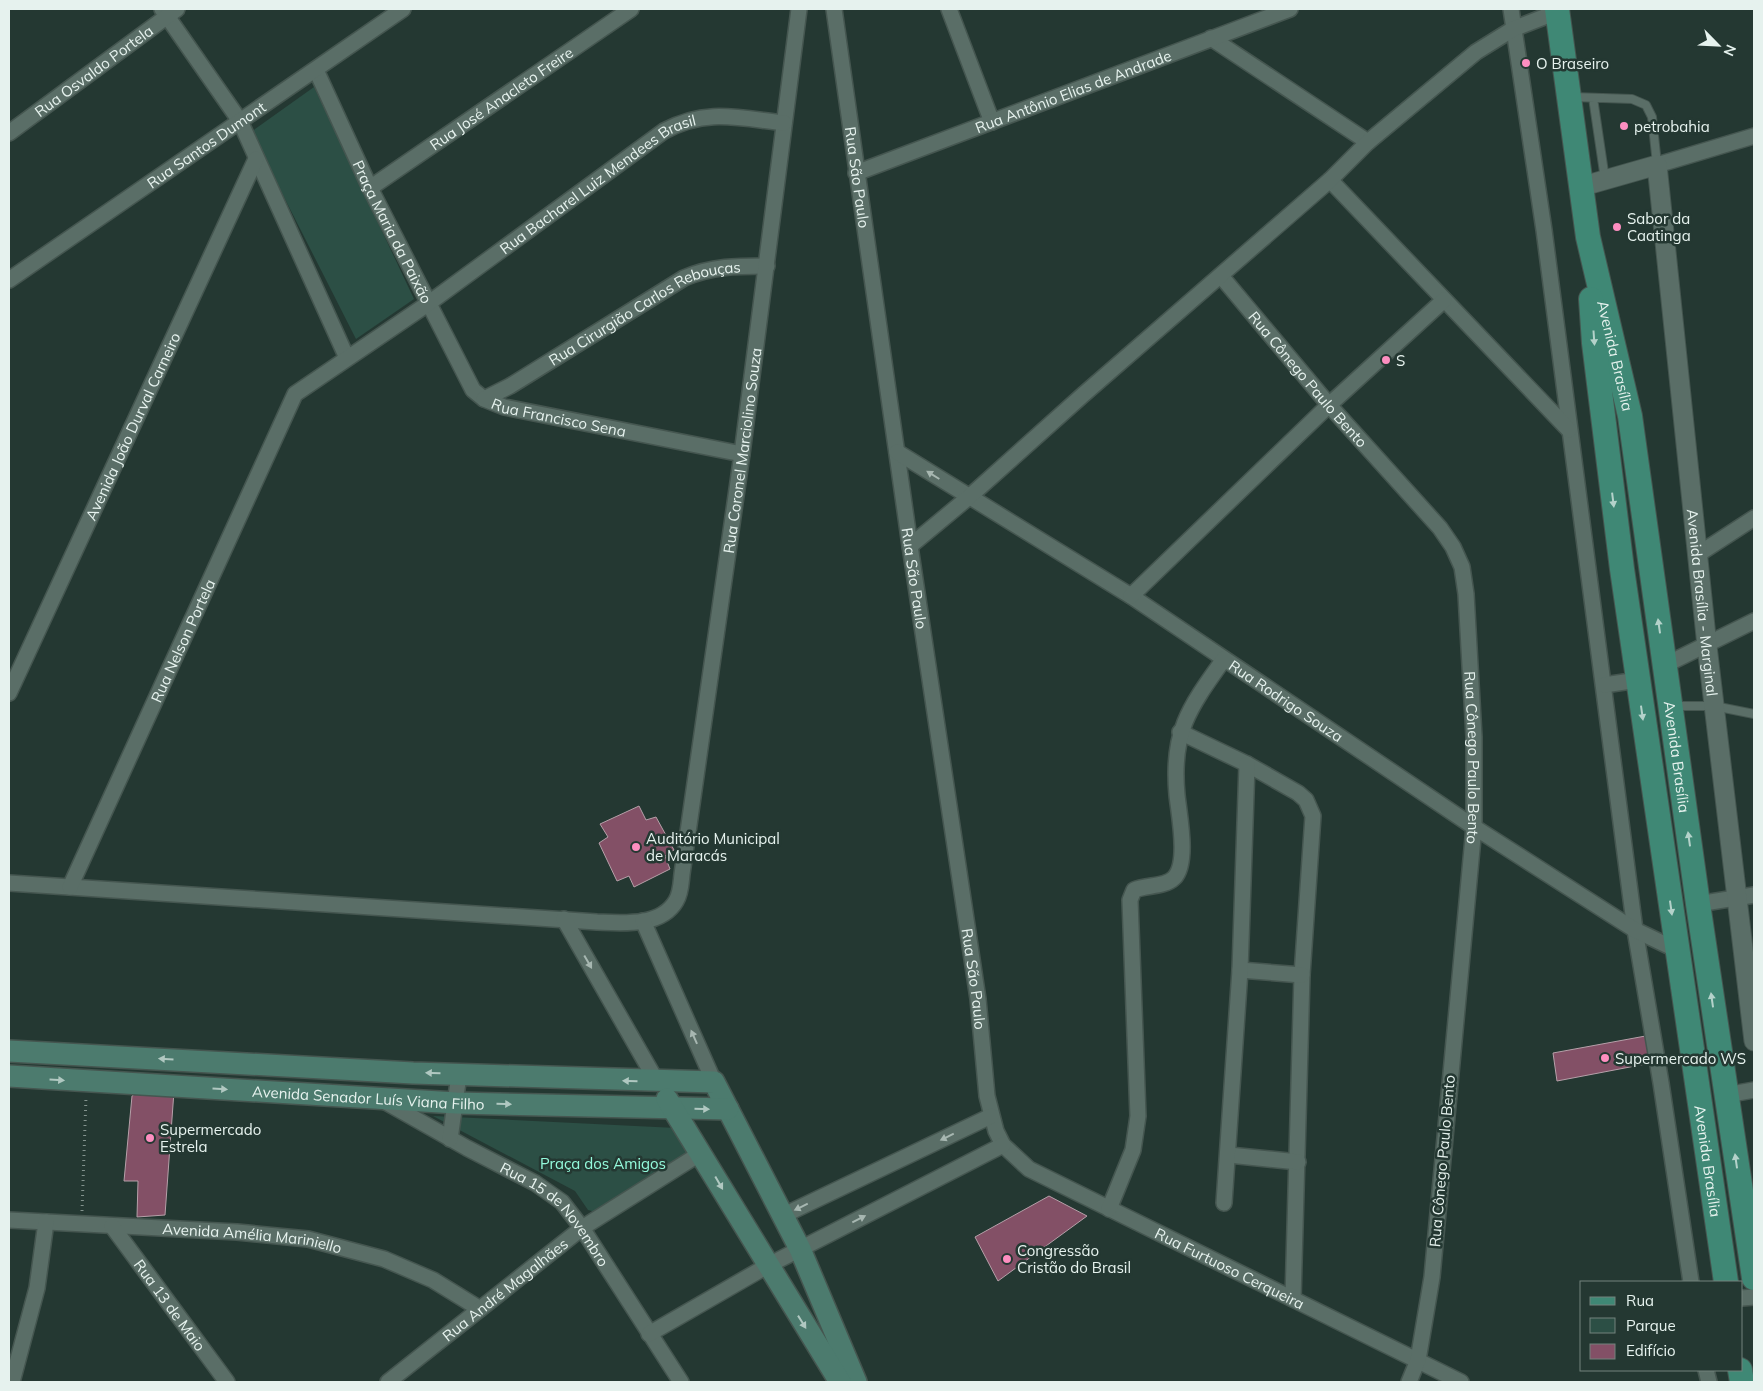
<svg xmlns="http://www.w3.org/2000/svg" width="1763" height="1391" font-family="Mulish,sans-serif">
<style>
.green{fill:#2c4f45}
.building{fill:#835066;stroke:#b6a0a9}
.lines{fill:none;stroke-linecap:round;stroke-linejoin:round}
.service-casing{stroke:#455650;stroke-width:10}
.minor-casing{stroke:#455650;stroke-width:18}
.tertiary-casing{stroke:#455650;stroke-width:21}
.secondary-casing{stroke:#455650;stroke-width:24}
.primary-casing{stroke:#455650;stroke-width:26}
.path{stroke:#83938e;stroke-width:3;stroke-dasharray:1 4;stroke-linecap:butt}
.service{stroke:#5a6e67;stroke-width:8}
.minor{stroke:#5a6e67;stroke-width:15}
.tertiary{stroke:#5a6e67;stroke-width:19}
.secondary{stroke:#4c7b6e;stroke-width:21}
.primary{stroke:#3f8875;stroke-width:24}
.oneway{fill:#b4d2ca}
.oneway2{fill:#a7b7b1}
.oneway3{fill:#b0c8c1}
.poi-dot{fill:#fd8ec0;stroke:#243832;stroke-width:2}
.labels{text-anchor:middle;dominant-baseline:central;stroke-width:5;stroke-linejoin:round;paint-order:stroke}
.poi-label{font-size:15px;fill:#e6f2ee;stroke:#243832;text-anchor:start}
.street-label{font-size:15px;fill:#e6f2ee;stroke:#243832}
.park-label{font-size:15px;fill:#94fadc;stroke:#243832}
</style>
<rect width="100%" height="100%" fill="#243832"/>
<path class="green" d="M314 87 414 299 356 339 251 132Z
M433 1116 676 1128 696 1152 596 1212 588 1210 575 1191Z"/>
<path class="building" d="M639 806 646 820 656 817 674 850 665 856 670 869 634 887 629 876 617 881 599 843 608 837 600 824Z
M1651 1035 1656 1062 1557 1081 1553 1053Z
M141 1089 174 1091 165 1215 137 1217 138 1181H124L132 1096Z
M1049 1196 1087 1216 998 1281 975 1237Z"/>
<g class="lines">
<g class="service-casing">
<path id="service" d="M1573 97 1632 99 1646 105 1652 117 1657 164
M1593 98 1605 179
M1673 706H1714L1754 714"/>
</g>
<g class="minor-casing">
<g id="minor">
<path d="M162 9 240 121 347 358"/>
<path id="s1" d="M834 9 910 546 978 999 987 1096 996 1131 1003 1145 1029 1169 1461 1382"/>
<path d="M949 9 992 122"/>
<path d="M1511 9 1544 230 1635 930 1661 1083 1691 1282"/>
<path d="M1211 38 1368 142"/>
<path id="s2" d="M316 70 370 188 473 390 484 399 504 407 742 454"/>
<path id="s3" d="M9 133 177 9"/>
<path d="M1657 165 1754 136"/>
<path id="s4" d="M856 173 1290 9"/>
<path d="M1330 180 1569 430"/>
<path id="s5" d="M370 188 631 9"/>
<path id="s6" d="M1221 276 1329 405 1440 528 1453 547 1462 567 1466 594 1474 737V827L1432 1277 1418 1360 1409 1382"/>
<path id="s7" d="M9 280 403 9"/>
<path id="s8" d="M484 399 510 386 684 278C712 266 737 266 767 266"/>
<path id="s9" d="M897 452 1131 596 1474 827 1635 930 1677 950"/>
<path d="M910 546 969 497 1084 394 1330 180 1368 142 1476 52 1513 29 1557 12"/>
<path d="M1697 555 1754 518"/>
<path d="M1131 596 1329 405 1444 300"/>
<path d="M1665 665 1754 621"/>
<path d="M1604 685 1638 680"/>
<path id="s10" d="M9 693 256 159"/>
<path d="M1180 732 1247 764 1298 793 1306 800 1313 816 1302 975 1293 1299"/>
<path id="s11" d="M9 883 597 922C622 923 661 927 676 901 681 893 681 883 682 874L742 454 799 9"/>
<path id="s12" d="M70 887 295 394 429 303 664 131C706 108 739 118 784 123"/>
<path d="M1698 904 1754 895"/>
<path d="M564 919 657 1082"/>
<path d="M643 921 714 1082"/>
<path d="M1240 970 1302 975"/>
<path d="M1726 1095 1754 1090"/>
<path id="s13" d="M382 1100 467 1148 535 1183 562 1202 582 1228 681 1382"/>
<path d="M450 1139 459 1075"/>
<path d="M1229 1155 1298 1162"/>
<path d="M1224 1203 1240 970 1247 764"/>
<path d="M1109 1209 1133 1150 1138 1116 1130 900 1134 890C1146 885 1165 887 1174 878 1189 863 1179 815 1177 795 1171 732 1189 708 1224 659"/>
<path d="M782 1216 991 1116"/>
<path id="s14" d="M9 1220 237 1232 308 1239 384 1259 433 1280 480 1309"/>
<path id="s15" d="M112 1226 227 1382"/>
<path d="M1742 1298 1754 1297"/>
<path d="M649 1334 767 1266 1003 1145"/>
<path d="M1706 1370 1709 1382"/>
<path d="M12 1382 37 1288 46 1222"/>
<path id="s16" d="M388 1382 582 1228 701 1153"/>
</g>
</g>
<g class="tertiary-casing">
<g id="tertiary">
<path id="s17" d="M1580 187 1657 165 1707 646 1754 1041"/>
</g>
</g>
<g class="secondary-casing">
<g id="secondary">
<path d="M9 1051 413 1073 714 1082 800 1249 856 1382"/>
<path id="s18" d="M9 1076 456 1103 728 1109"/>
<path d="M667 1099 840 1382"/>
</g>
</g>
<g class="primary-casing">
<g id="primary">
<path id="s19" d="M1557 9 1588 237 1630 416 1698 904 1754 1278"/>
<path id="s20" d="M1591 299 1594 343 1622 569 1726 1282"/>
<path d="M1740 1370 1742 1382"/>
</g>
</g>
<path class="path" d="M82 1211 86 1097"/>
<use href="#service" class="service"/>
<use href="#minor" class="minor"/>
<use href="#tertiary" class="tertiary"/>
<use href="#secondary" class="secondary"/>
<use href="#primary" class="primary"/>
</g>
<defs><path id="oneway-solid" d="M-6-.8H1V-3.2L6.5 0L1 3.2V.8H-6Z" transform="scale(1.25)"/></defs>
<g class="oneway">
<use href="#oneway-solid" transform="translate(1594 338) rotate(86)"/>
<use href="#oneway-solid" transform="translate(1613 500) rotate(83)"/>
<use href="#oneway-solid" transform="translate(1659 626) rotate(-98)"/>
<use href="#oneway-solid" transform="translate(1642 713) rotate(82)"/>
<use href="#oneway-solid" transform="translate(1689 839) rotate(-98)"/>
<use href="#oneway-solid" transform="translate(1671 908) rotate(82)"/>
<use href="#oneway-solid" transform="translate(1712 1000) rotate(-98)"/>
<use href="#oneway-solid" transform="translate(1736 1161) rotate(-98)"/>
</g>
<g class="oneway2">
<use href="#oneway-solid" transform="translate(933 475) rotate(-148)"/>
<use href="#oneway-solid" transform="translate(588 962) rotate(60)"/>
<use href="#oneway-solid" transform="translate(694 1037) rotate(-114)"/>
<use href="#oneway-solid" transform="translate(947 1137) rotate(154)"/>
<use href="#oneway-solid" transform="translate(801 1207) rotate(154)"/>
<use href="#oneway-solid" transform="translate(859 1219) rotate(-27)"/>
</g>
<g class="oneway3">
<use href="#oneway-solid" transform="translate(166 1059) rotate(-177)"/>
<use href="#oneway-solid" transform="translate(433 1073) rotate(-178)"/>
<use href="#oneway-solid" transform="translate(57 1080) rotate(4)"/>
<use href="#oneway-solid" transform="translate(630 1081) rotate(-178)"/>
<use href="#oneway-solid" transform="translate(220 1089) rotate(3)"/>
<use href="#oneway-solid" transform="translate(504 1104) rotate(1)"/>
<use href="#oneway-solid" transform="translate(702 1109) rotate(1)"/>
<use href="#oneway-solid" transform="translate(719 1183) rotate(60)"/>
<use href="#oneway-solid" transform="translate(802 1322) rotate(58)"/>
</g>
<g class="poi-dot">
<circle cx="1526" cy="63" r="5"/>
<circle cx="1624" cy="126" r="5"/>
<circle cx="1617" cy="227" r="5"/>
<circle cx="1386" cy="360" r="5"/>
<circle cx="636" cy="847" r="5"/>
<circle cx="1605" cy="1058" r="5"/>
<circle cx="150" cy="1138" r="5"/>
<circle cx="1007" cy="1259" r="5"/>
</g>
<g class="labels">
<g class="poi-label">
<text x="1536" y="63">O Braseiro</text>
<text x="1634" y="126">petrobahia</text>
<text x="1627" y="218">Sabor da<tspan x="1627" dy="17">Caatinga</tspan></text>
<text x="1396" y="360">S</text>
<text x="646" y="838">Auditório Municipal<tspan x="646" dy="17">de Maracás</tspan></text>
<text x="1615" y="1058">Supermercado WS</text>
<text x="160" y="1129">Supermercado<tspan x="160" dy="17">Estrela</tspan></text>
<text x="1017" y="1250">Congressão<tspan x="1017" dy="17">Cristão do Brasil</tspan></text>
</g>
<g class="street-label">
<text stroke="none"><textPath href="#s3" startOffset="105">Rua Osvaldo Portela</textPath></text>
<text stroke="none"><textPath href="#s4" startOffset="232">Rua Antônio Elias de Andrade</textPath></text>
<text stroke="none"><textPath href="#s5" startOffset="159">Rua José Anacleto Freire</textPath></text>
<text stroke="none"><textPath href="#s7" startOffset="239">Rua Santos Dumont</textPath></text>
<text stroke="none"><textPath href="#s1" startOffset="170">Rua São Paulo</textPath></text>
<text stroke="none"><textPath href="#s12" startOffset="911">Rua Bacharel Luiz Mendees Brasil</textPath></text>
<text stroke="none"><textPath href="#s2" startOffset="179">Praça Maria da Paixão</textPath></text>
<text stroke="none"><textPath href="#s8" startOffset="184">Rua Cirurgião Carlos Rebouças</textPath></text>
<text stroke="none"><textPath href="#s19" startOffset="352">Avenida Brasília</textPath></text>
<text stroke="none"><textPath href="#s6" startOffset="135">Rua Cônego Paulo Bento</textPath></text>
<text stroke="none"><textPath href="#s2" startOffset="448">Rua Francisco Sena</textPath></text>
<text stroke="none"><textPath href="#s10" startOffset="294">Avenida João Durval Carneiro</textPath></text>
<text stroke="none"><textPath href="#s11" startOffset="1131">Rua Coronel Marciolino Souza</textPath></text>
<text stroke="none"><textPath href="#s1" startOffset="575">Rua São Paulo</textPath></text>
<text stroke="none"><textPath href="#s17" startOffset="520">Avenida Brasília - Marginal</textPath></text>
<text stroke="none"><textPath href="#s12" startOffset="271">Rua Nelson Portela</textPath></text>
<text stroke="none"><textPath href="#s9" startOffset="462">Rua Rodrigo Souza</textPath></text>
<text stroke="none"><textPath href="#s19" startOffset="758">Avenida Brasília</textPath></text>
<text stroke="none"><textPath href="#s6" startOffset="570">Rua Cônego Paulo Bento</textPath></text>
<text stroke="none"><textPath href="#s1" startOffset="980">Rua São Paulo</textPath></text>
<text stroke="none"><textPath href="#s18" startOffset="360">Avenida Senador Luís Viana Filho</textPath></text>
<text transform="translate(1442 1161) rotate(-85)">Rua Cônego Paulo Bento</text>
<text stroke="none"><textPath href="#s20" startOffset="870">Avenida Brasília</textPath></text>
<text stroke="none"><textPath href="#s13" startOffset="210">Rua 15 de Novembro</textPath></text>
<text stroke="none"><textPath href="#s14" startOffset="244">Avenida Amélia Mariniello</textPath></text>
<text stroke="none"><textPath href="#s1" startOffset="1409">Rua Furtuoso Cerqueira</textPath></text>
<text stroke="none"><textPath href="#s16" startOffset="149">Rua André Magalhães</textPath></text>
<text stroke="none"><textPath href="#s15" startOffset="98">Rua 13 de Maio</textPath></text>
</g>
<g class="park-label">
<text x="603" y="1163">Praça dos Amigos</text>
</g>
</g>
<rect width="1763" height="1391" fill="none" stroke="#e6f2ee" stroke-width="20"/>
<rect x="1580" y="1281" width="162" height="90" fill="#243832" stroke="#72827d"/>
<rect x="1590" y="1297" width="25" height="8" fill="#3f8875" stroke="#72827d"/>
<text x="1626" y="1306" font-size="15" fill="#e6f2ee">Rua</text>
<rect x="1590" y="1318" width="25" height="15" fill="#2c4f45" stroke="#72827d"/>
<text x="1626" y="1331" font-size="15" fill="#e6f2ee">Parque</text>
<rect x="1590" y="1344" width="25" height="15" fill="#835066" stroke="#72827d"/>
<text x="1626" y="1356" font-size="15" fill="#e6f2ee">Edifício</text>
<g transform="translate(1718 45) rotate(114)" stroke="#243832" stroke-width="4" paint-order="stroke">
<path d="M0-4L9 19L0 12L-9 19Z" fill="#e6f2ee"/>
<text y="-8" font-size="14" font-weight="bold" text-anchor="middle" fill="#e6f2ee">N</text>
</g>
</svg>
